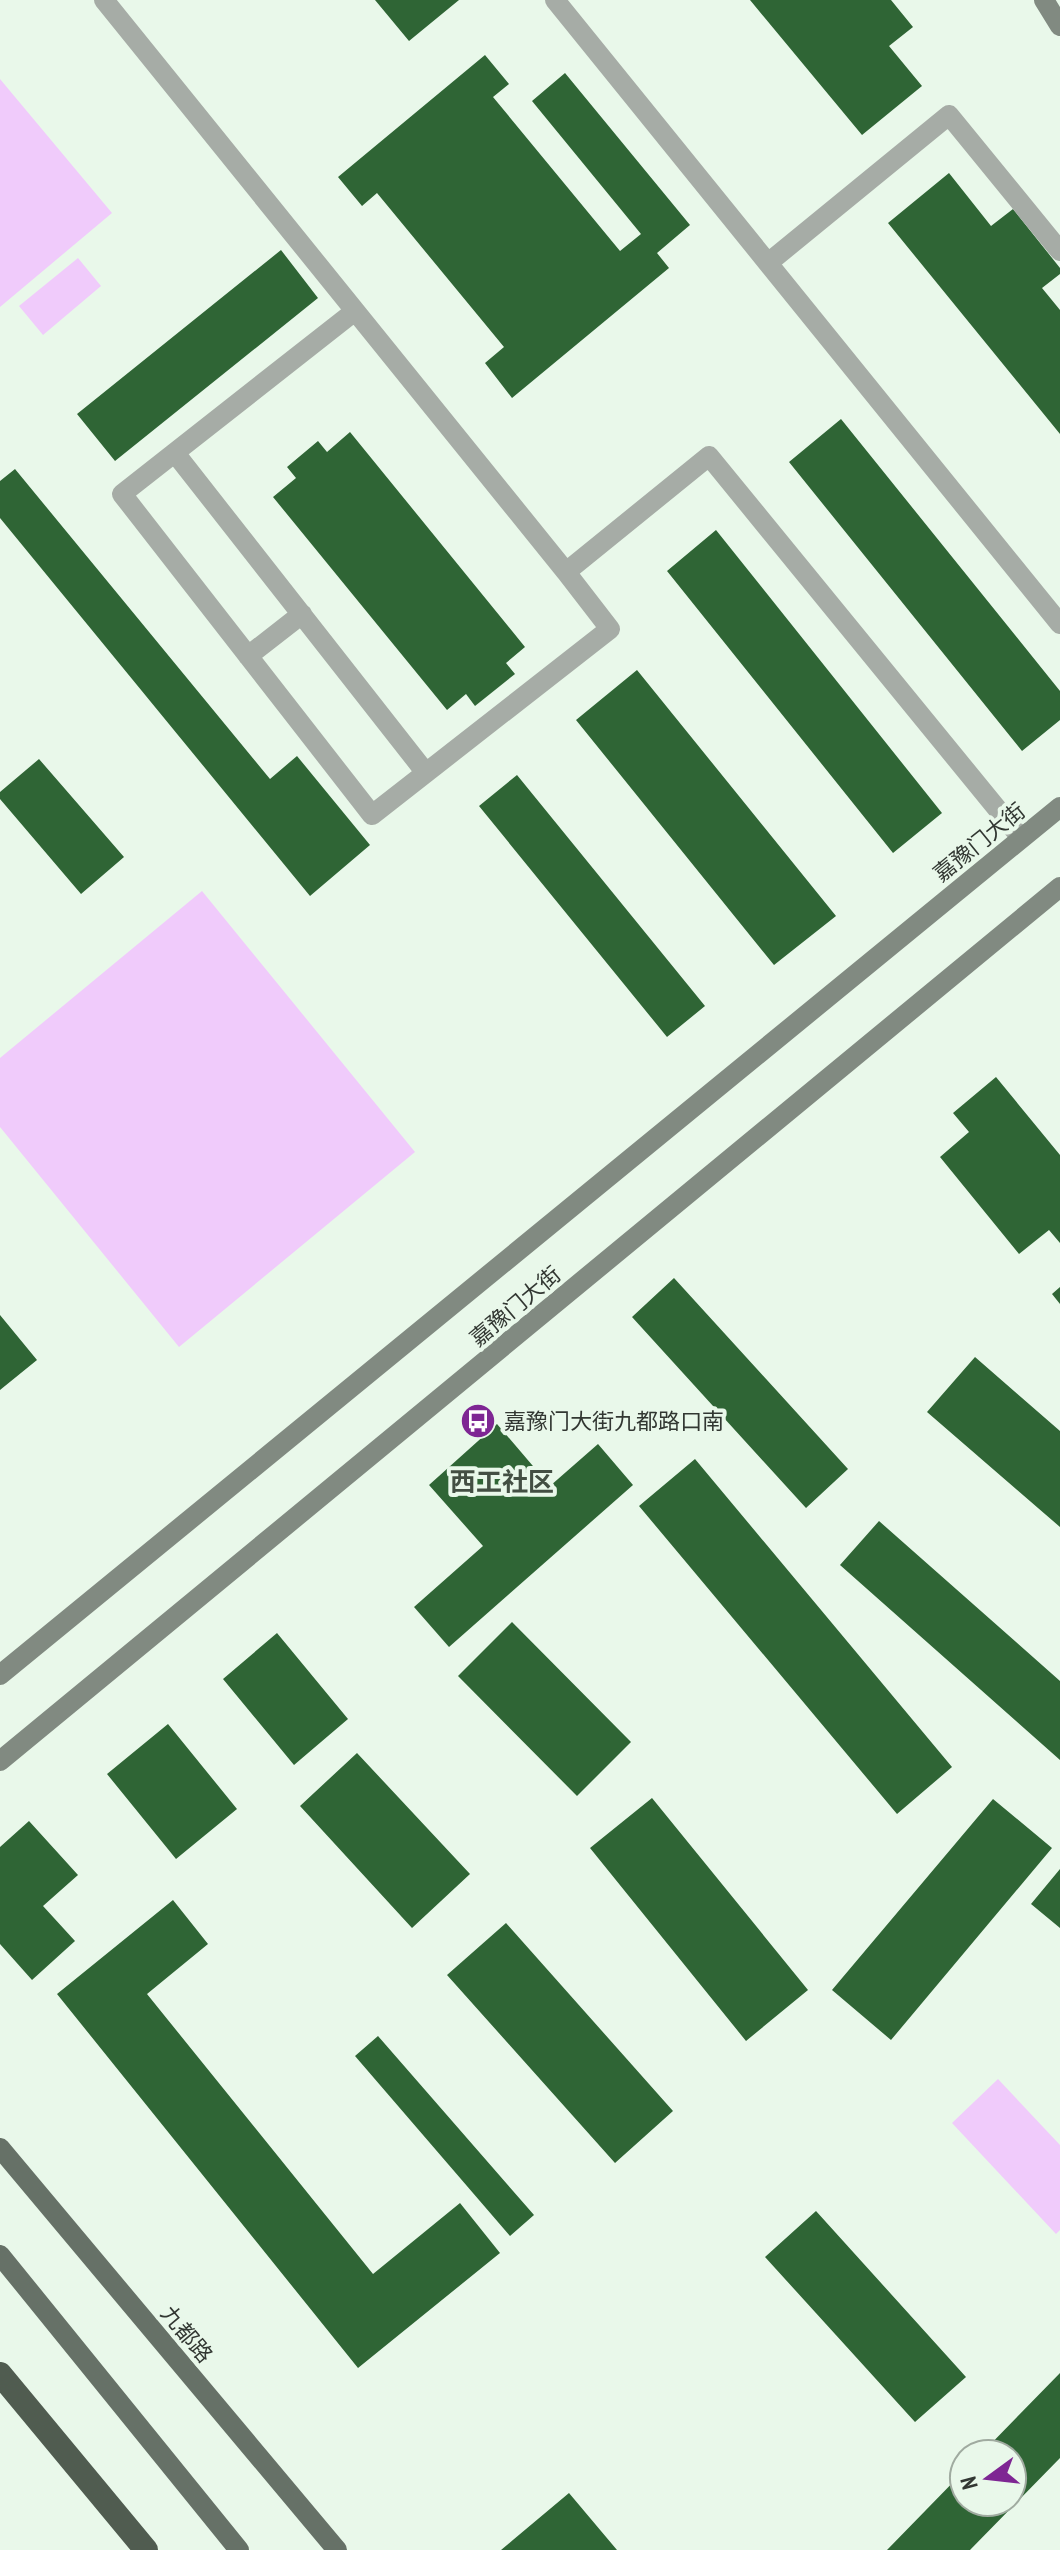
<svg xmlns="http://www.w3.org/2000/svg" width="1060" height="2550" font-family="'PT Sans Narrow','Noto Sans SC',sans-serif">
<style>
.green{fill:#f0cbfb}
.building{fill:#2f6535}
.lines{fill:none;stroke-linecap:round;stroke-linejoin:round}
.lane{stroke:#a6aca6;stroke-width:20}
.secondary{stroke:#818a81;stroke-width:20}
.primary{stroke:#667167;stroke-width:20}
.highway{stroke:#505c50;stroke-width:24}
.labels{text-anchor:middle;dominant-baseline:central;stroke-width:8;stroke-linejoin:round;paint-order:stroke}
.street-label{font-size:22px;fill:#323732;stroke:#e9f8ea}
.poi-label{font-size:22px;fill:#323732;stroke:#e9f8ea;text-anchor:start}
.quarter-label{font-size:26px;font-weight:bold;fill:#434f43;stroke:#e9f8ea}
</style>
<rect width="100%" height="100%" fill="#e9f8ea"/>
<path class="green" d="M0 79 112 213 0 307Z
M78 258 101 286 43 335 19 306Z
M202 891 415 1152 179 1347 0 1127V1058Z
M998 2079 1060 2145V2230L1056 2234 952 2123Z"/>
<path class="building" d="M375 0H459L409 41Z
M750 0H891L913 27 889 46 922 86 862 135Z
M485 55 509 84 493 97 620 251 641 234 532 101 565 73 690 225 657 253 669 268 512 398 485 363 504 347 377 193 362 206 338 177Z
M949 173 991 226 1013 209 1060 268V274L1042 288 1060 310V434L888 223Z
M281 250 318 298 115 461 77 414Z
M841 419 1060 691V720L1022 751 789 462Z
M350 432 525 647 506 663 515 674 475 706 466 694 447 710 273 497 296 478 287 467 318 441 327 452Z
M15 469 270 779 297 756 370 845 310 896 0 518V481Z
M716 530 942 813 893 853 667 571Z
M637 670 836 916 774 965 576 720Z
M39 759 124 857 81 894 0 799V792Z
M517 775 705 1006 667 1037 479 806Z
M996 1077 1060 1155V1243L1049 1230 1019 1254 940 1157 969 1132 953 1113Z
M674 1278 848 1469 806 1508 632 1317Z
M1060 1287V1304L1052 1294Z
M0 1315 37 1360 0 1390Z
M975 1357 1060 1431V1527L927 1412Z
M497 1424 550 1486 598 1444 633 1485 449 1647 414 1607 483 1546 429 1485Z
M695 1459 952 1767 897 1814 639 1506Z
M879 1521 1060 1681V1760L840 1565Z
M512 1622 631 1742 577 1796 458 1676Z
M277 1633 348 1719 294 1765 223 1679Z
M168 1724 237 1809 176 1859 107 1774Z
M357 1753 470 1874 412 1928 300 1806Z
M652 1798 808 1990 746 2041 590 1848Z
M993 1799 1052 1848 891 2040 832 1990Z
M29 1821 78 1875 43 1906 75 1941 32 1980 0 1944V1847Z
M1060 1869V1928L1031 1904Z
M173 1900 208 1944 147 1994 373 2274 460 2203 500 2253 358 2368 57 1994Z
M506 1923 673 2111 615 2163 447 1975Z
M378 2036 534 2215 510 2236 355 2056Z
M816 2211 966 2377 915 2422 765 2257Z
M1060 2373V2458L970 2550H887L964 2471V2502H1012V2454H981Z
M569 2493 617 2550H501Z"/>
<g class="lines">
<path class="lane" d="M104 0 566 572 709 456 1021 838
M555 0 1060 624
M768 263 949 115 1060 251
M355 311 122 494 372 815 610 629 566 572
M175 453 426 773
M248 656 302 614"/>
<path class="secondary" d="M1044 0 1060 26
M0 1675 1060 807
M0 1761 1060 887"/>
<path class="primary" d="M0 2148 337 2550
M0 2255 239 2550"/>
<path class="highway" d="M0 2374 146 2550"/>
</g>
<defs>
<g id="bus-disc" transform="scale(1.8)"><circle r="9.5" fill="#7e2693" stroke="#e9f8ea"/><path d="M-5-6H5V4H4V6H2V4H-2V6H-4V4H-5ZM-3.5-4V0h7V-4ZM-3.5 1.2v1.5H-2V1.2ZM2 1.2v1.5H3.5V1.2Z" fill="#fff"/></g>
</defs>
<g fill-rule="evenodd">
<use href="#bus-disc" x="478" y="1421"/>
</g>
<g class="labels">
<g class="street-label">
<text transform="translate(979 842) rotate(-39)">嘉豫门大街</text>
<text transform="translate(515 1306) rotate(-40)">嘉豫门大街</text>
<text transform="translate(187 2334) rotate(50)">九都路</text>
</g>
<g class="poi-label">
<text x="504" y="1421">嘉豫门大街九都路口南</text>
</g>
<g class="quarter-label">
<text x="502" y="1481">西工社区</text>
</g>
</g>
<g transform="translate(988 2478) rotate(255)"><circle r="38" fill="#e9f8ea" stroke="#a0aba0" stroke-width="2"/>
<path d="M0-6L14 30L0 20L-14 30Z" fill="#7e2693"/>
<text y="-12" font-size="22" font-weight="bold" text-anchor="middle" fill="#323732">N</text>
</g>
</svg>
